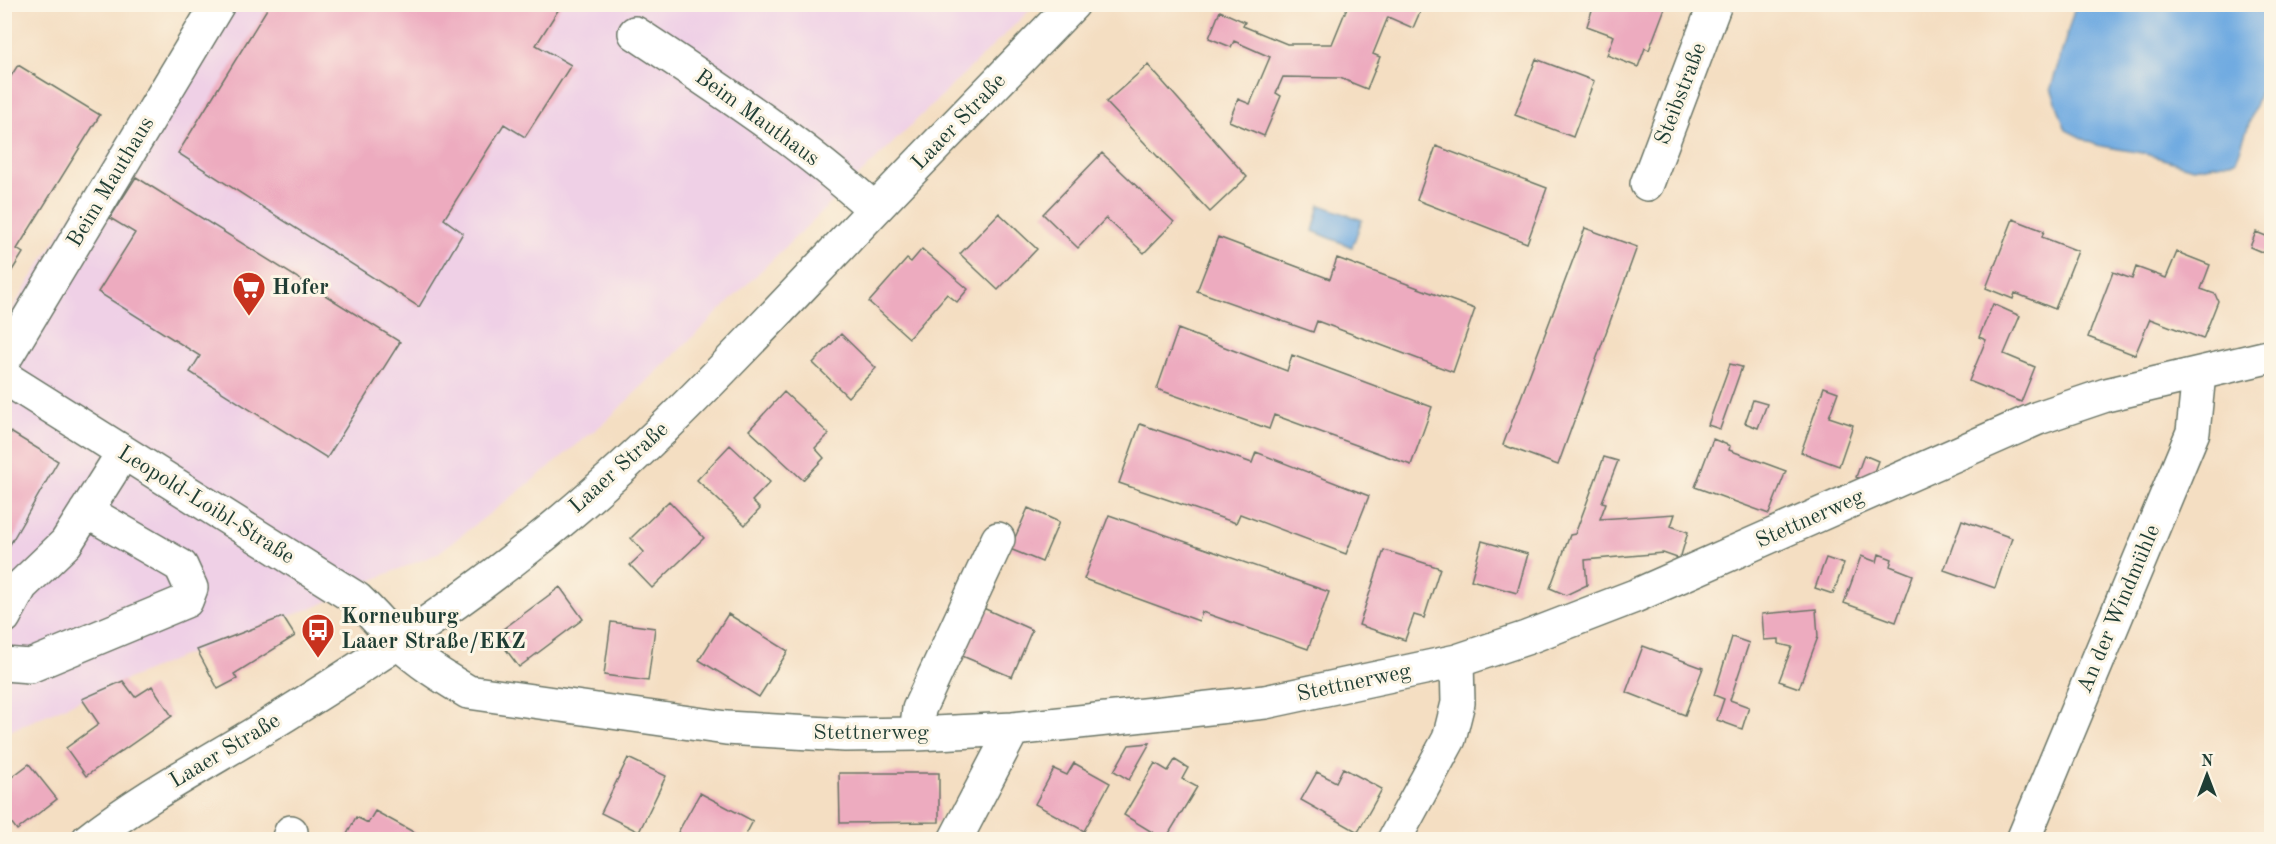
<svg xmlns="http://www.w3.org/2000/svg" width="2276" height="844" font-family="'Old Standard TT',serif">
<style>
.built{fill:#efd0e6}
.water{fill:#71abe1;stroke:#48748a;stroke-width:1.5}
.building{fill:#edabbf}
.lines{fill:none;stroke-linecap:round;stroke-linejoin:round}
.minor-casing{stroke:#6a7566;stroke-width:36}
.minor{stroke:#fff;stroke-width:33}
.labels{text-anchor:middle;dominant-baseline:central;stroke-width:6;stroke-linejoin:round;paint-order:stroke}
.street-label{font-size:22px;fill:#1f3d34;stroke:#fcf5e5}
.poi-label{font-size:22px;font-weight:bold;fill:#1f3d34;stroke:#fcf5e5;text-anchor:start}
</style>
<rect width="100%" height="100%" fill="#fcf5e5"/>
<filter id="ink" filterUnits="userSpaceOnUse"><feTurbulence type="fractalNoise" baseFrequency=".0167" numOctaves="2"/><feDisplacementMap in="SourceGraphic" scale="12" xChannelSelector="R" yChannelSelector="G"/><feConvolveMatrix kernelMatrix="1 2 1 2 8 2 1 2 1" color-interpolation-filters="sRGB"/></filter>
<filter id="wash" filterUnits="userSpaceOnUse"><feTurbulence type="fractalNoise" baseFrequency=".008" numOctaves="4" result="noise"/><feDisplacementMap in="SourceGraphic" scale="24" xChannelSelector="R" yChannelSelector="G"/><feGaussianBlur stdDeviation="1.35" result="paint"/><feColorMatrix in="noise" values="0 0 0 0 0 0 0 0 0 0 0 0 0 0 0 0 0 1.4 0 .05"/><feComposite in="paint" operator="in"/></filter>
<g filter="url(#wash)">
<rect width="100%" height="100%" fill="#f4dec2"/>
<path class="built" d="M203 5H1035L605 422 518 492 437 554 384 575 320 605 214 643 123 681 5 733 4 322Z"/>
<path class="water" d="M2076 4 2271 5V60L2236 161 2193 168 2142 153 2096 145 2066 130 2051 88Z
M1320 205 1362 220 1352 247 1313 231Z"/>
<g id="blocks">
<path class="building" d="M260 4H562L536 45 571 65 525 137 504 124 444 219 463 233 419 307 178 153 267 9Z
M1594 4H1656L1665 8 1649 50 1645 48 1638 67 1607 55 1614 36 1587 26Z
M1348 5H1423L1413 28 1388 17 1373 54 1380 57 1367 89 1340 78 1283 77 1276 93 1281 96 1264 136 1229 121 1238 99 1250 104 1270 57 1234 41 1231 47 1209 38 1220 11 1245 22 1243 26 1287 44H1332Z
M1536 59 1594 81 1573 137 1515 115Z
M18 65 100 115 17 249 23 253 8 277 4 275V87Z
M1148 65 1247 177 1210 212 1106 102Z
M1436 146 1547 188 1527 243 1417 200Z
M1102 153 1174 222 1144 253 1106 218 1078 248 1043 214Z
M136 177 400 342 327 458 190 372 200 356 98 292 135 233 110 218Z
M999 213 1037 249 998 290 960 254Z
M2013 219 2044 231 2042 237 2078 251 2055 309 2015 293 2013 299 1986 288Z
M1585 228 1637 247 1558 465 1503 445Z
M2256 232 2271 238V256L2250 247Z
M1218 237 1330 279 1337 258 1475 309 1453 372 1317 321 1313 332 1197 291Z
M922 249 968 289 957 302 947 294 909 338 869 302 907 259 911 262Z
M2177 252 2210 265 2201 289 2215 294 2218 301 2203 339 2150 319 2135 355 2088 337 2113 272 2132 279 2136 267 2166 278Z
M1993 304 2020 316 2004 354 2035 367 2021 402 1969 381 1986 340 1979 337Z
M1178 329 1287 371 1292 355 1432 407 1411 465 1274 415 1269 429 1157 389Z
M841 334 876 368 848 397 813 363Z
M1730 364 1742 367 1720 429 1708 425Z
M1824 387 1838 392 1829 417 1853 425 1839 466 1801 452Z
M784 392 829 434 815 448 824 458 803 480 749 430Z
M1753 400 1767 404 1758 428 1745 423Z
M1140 424 1252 463 1256 452 1369 496 1346 554 1240 514 1236 523 1119 483Z
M4 428 58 461 4 555Z
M1713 439 1730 446 1729 450 1786 471 1769 514 1695 487Z
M730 445 770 482 752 501 760 509 745 525 697 480Z
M1864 455 1878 461 1870 482 1856 477Z
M1604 457 1618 461 1602 502 1606 503 1600 519 1675 514 1671 526 1688 532 1680 559 1663 553 1585 560 1587 585 1566 595 1550 588 1570 535 1575 534Z
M669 501 704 538 652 588 630 565 644 552 631 538Z
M1028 508 1059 522 1042 562 1010 549Z
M1109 515 1329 592 1308 649 1202 612 1199 621 1084 579Z
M1962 520 2012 538 1995 588 1944 570Z
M1482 541 1528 554 1517 593 1471 580Z
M1384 550 1440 568 1424 618 1414 615 1405 640 1359 625Z
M1879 554 1892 559 1890 566 1913 575 1896 622 1844 603 1861 556 1877 562Z
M1826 558 1844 564 1833 594 1815 588Z
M560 587 583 619 519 667 495 635Z
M981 607 1032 630 1012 677 960 655Z
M1816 609 1818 637 1799 688 1779 681 1792 647 1779 644V639L1764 640 1762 614Z
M728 614 788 651 759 697 699 660Z
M283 617 295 636 234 674 237 679 218 689 197 650Z
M611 622 655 628 648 681 604 675Z
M1732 637 1749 643 1730 700 1749 707 1742 729 1717 720 1724 699 1714 695Z
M1643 646 1703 668 1685 715 1626 692Z
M123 681 135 697 152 686 172 716 86 776 66 748 99 724 82 699Z
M1150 743 1129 780 1114 771 1129 745Z
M628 758 666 776 639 832 601 813Z
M1175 760 1188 768 1182 779 1197 787 1165 840 1124 815 1155 763 1168 771Z
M1074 763 1110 783 1084 831 1035 804 1054 769 1067 775Z
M29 764 57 799 17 830 4 813V783Z
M1343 768 1382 789 1358 832 1301 800 1317 772 1336 782Z
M839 773H939V822L840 823Z
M700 793 753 821 743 840H687L677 834Z
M375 811 428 840H344L356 817 368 823Z"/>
</g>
</g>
<g filter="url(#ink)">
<use href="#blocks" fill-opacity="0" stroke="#6a7566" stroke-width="1.5"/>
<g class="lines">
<g class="minor-casing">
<path id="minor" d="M635 33C718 88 801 142 874 209
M1647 184 1715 4
M4 360 218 4
M4 377 357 599C372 613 385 629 399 643 420 663 443 677 468 692L726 728 845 735 916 734 1013 729 1265 702 1457 661 1526 638 1635 596 2038 418 2106 395 2272 356
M4 617 21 586 66 543 123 453
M4 664 30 666 186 601 191 588 181 566 86 511
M916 734 919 709 998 539
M88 840C143 797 205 764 264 728 355 672 445 614 528 548 643 458 742 349 842 244 918 163 996 84 1073 4
M288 840 291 832
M955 840 1013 729
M1394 840 1449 739 1458 703 1457 661
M2023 840 2193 432 2199 374"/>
</g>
<use href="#minor" class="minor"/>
</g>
</g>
<defs>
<g id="supermarket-pin" transform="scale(1.725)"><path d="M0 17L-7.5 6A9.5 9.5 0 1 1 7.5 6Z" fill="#c8321e" stroke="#fcf5e5"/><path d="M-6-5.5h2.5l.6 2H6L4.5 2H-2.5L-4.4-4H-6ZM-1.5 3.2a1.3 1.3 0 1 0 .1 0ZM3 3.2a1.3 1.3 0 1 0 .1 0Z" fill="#fff"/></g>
<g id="bus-pin" transform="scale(1.725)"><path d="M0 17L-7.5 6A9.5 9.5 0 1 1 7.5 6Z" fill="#c8321e" stroke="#fcf5e5"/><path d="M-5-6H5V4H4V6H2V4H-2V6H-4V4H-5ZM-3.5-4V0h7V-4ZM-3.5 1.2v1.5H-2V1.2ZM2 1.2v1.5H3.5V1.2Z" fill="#fff"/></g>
</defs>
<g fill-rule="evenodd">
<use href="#supermarket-pin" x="249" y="288"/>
<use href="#bus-pin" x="318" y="630"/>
</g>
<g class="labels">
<g class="street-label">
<text transform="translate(1681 94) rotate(-69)">Steibstraße</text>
<text transform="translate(757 118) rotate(36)">Beim Mauthaus</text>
<text transform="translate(959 122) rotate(-46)">Laaer Straße</text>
<text transform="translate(111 182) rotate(-59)">Beim Mauthaus</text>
<text transform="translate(619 468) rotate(-42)">Laaer Straße</text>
<text transform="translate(206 505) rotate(32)">Leopold-Loibl-Straße</text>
<text transform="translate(1810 519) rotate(-24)">Stettnerweg</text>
<text transform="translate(2119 609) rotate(-67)">An der Windmühle</text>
<text transform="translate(1354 683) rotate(-12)">Stettnerweg</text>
<text x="871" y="733">Stettnerweg</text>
<text transform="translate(225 751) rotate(-31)">Laaer Straße</text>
</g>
<g class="poi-label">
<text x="272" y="288">Hofer</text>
<text x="341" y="617">Korneuburg<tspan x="341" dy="25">Laaer Straße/EKZ</tspan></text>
</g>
</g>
<rect width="2276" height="844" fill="none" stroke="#fcf5e5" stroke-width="24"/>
<g transform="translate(2207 775)" stroke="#fcf5e5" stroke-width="4.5" paint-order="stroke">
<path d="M0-4.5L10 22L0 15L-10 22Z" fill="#1f3d34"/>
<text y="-9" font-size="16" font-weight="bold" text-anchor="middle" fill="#1f3d34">N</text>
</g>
</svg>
